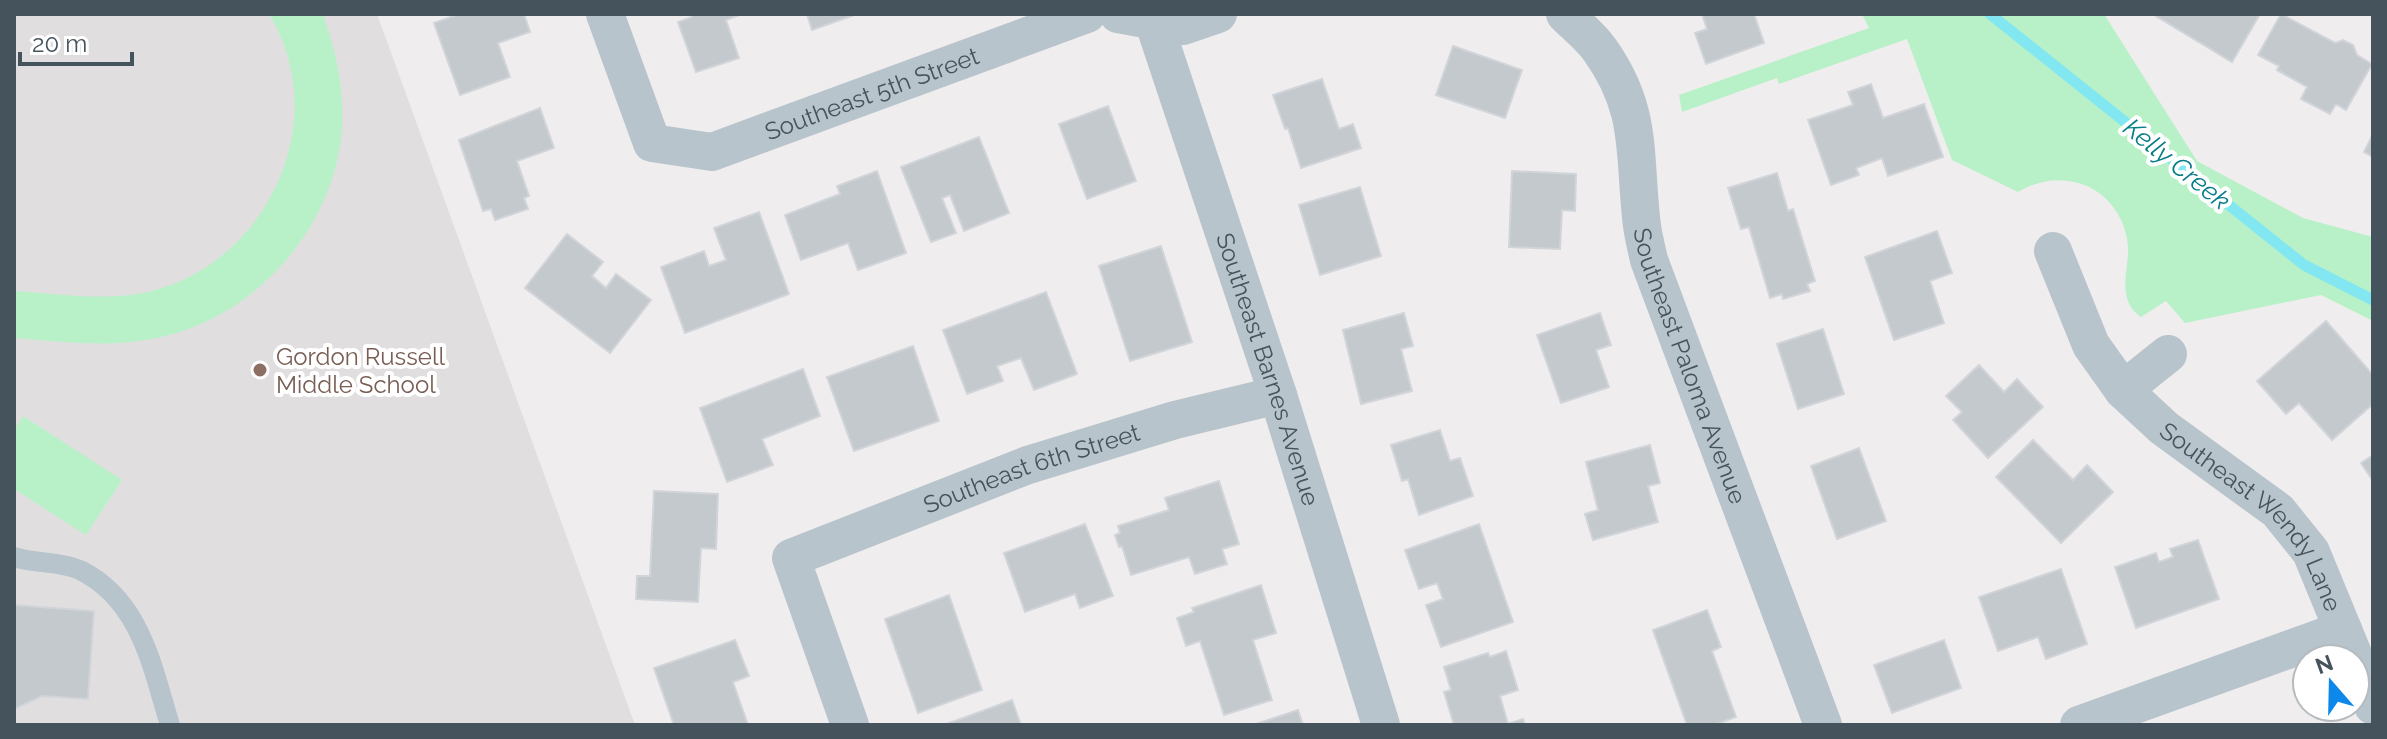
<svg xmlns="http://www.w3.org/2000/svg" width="2387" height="739" font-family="Raleway,sans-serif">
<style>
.education{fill:#e1dee0}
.green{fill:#b8f1c8}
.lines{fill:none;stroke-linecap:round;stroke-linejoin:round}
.stream{stroke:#82e7f1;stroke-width:11}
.building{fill:#c4c9ce;stroke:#d1d5da;stroke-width:2}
.service{stroke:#b8c4cc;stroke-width:20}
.minor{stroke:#b8c4cc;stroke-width:38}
.education-dot{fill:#8d6e63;stroke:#fff;stroke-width:3}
.labels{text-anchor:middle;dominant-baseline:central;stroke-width:8;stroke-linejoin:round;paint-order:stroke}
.street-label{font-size:24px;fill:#45545c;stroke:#fff}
.education-label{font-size:24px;fill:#785e54;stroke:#fff;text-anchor:start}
.water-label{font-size:26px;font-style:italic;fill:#067d88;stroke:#fff}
</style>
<rect width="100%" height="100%" fill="#f0edee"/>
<path class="education" d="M14 14H377L635 725H14Z"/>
<path class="green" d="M269 14H323C336 51 344 87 342 127 336 224 259 314 165 336 115 349 65 342 14 338V291C62 294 113 303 159 289 272 255 332 117 269 14Z
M1862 14H2104L2197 161 2303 218 2373 237V321L2321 295 2185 323 2166 301 2141 317C2119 303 2126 276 2128 255 2130 223 2109 191 2078 183 2057 177 2037 181 2018 192L1952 160 1907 39 1779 84 1777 78 1682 112 1679 95 1869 28Z
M23 416 122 480 86 535 14 489V430Z"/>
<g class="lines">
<path class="stream" d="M1990 14 2304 265 2373 300"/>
</g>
<path class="building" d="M459 14H524L530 32 498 43 510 77 460 95 434 23Z
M691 14H742L726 20 739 58 696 72 678 22 692 17Z
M807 14H857L812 30Z
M1702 14H1754L1764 43 1706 64 1695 33 1707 29Z
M2157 14H2260L2232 62 2156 16Z
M2281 14 2335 43 2343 40 2353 45 2357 55 2372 64 2346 110 2336 104 2330 114 2301 99 2307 87 2277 70 2279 66 2258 55Z
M1453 46 1522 70 1505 118 1436 95Z
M1322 79 1339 129 1353 124 1361 148 1301 168 1288 128 1285 129 1273 95Z
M1871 84 1883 118 1924 104 1943 157 1888 176 1882 158 1856 168 1859 175 1831 185 1808 120 1853 105 1848 92Z
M1108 106 1136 181 1087 199 1059 124Z
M540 108 554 148 517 161 529 196 524 198 528 209 495 220 491 209 483 211 459 140Z
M2373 134V157L2364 152Z
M979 137 1009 213 964 231 950 195 942 198 956 233 931 242 901 167Z
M877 171 906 253 858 270 848 243 801 260 785 215 840 194 837 186Z
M1512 171 1576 174 1575 211 1562 210 1560 249 1509 247Z
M1777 173 1788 211 1793 209 1815 281 1807 284 1810 291 1783 299 1782 294 1770 298 1749 227 1741 229 1728 188Z
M1360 187 1381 256 1320 275 1299 205Z
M759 212 789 294 685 333 661 267 704 251 709 266 726 260 714 228Z
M1937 231 1952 273 1930 281 1944 323 1894 340 1865 257Z
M567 234 603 262 592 276 606 288 616 274 651 300 610 353 525 288Z
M1161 246 1192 342 1130 361 1099 266Z
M1046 292 1077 374 1034 390 1021 358 997 366 1003 381 967 394 943 330Z
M1404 313 1413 346 1401 349 1412 391 1361 404 1343 330Z
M1600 313 1611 345 1596 350 1609 387 1561 403 1537 335Z
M2326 321 2373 375V404L2332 440 2299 403 2286 414 2257 381Z
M1823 329 1844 394 1798 409 1777 344Z
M913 346 939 421 854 451 827 377Z
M1979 365 2004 392 2017 379 2043 407 1988 458 1953 420 1962 412 1946 396Z
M803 369 820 416 762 439 773 465 727 482 700 408Z
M1440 430 1450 461 1460 458 1473 496 1419 515 1408 479 1402 481 1391 445Z
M2033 440 2073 480 2087 465 2113 492 2061 543 1996 477Z
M1650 445 1660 483 1648 486 1658 522 1593 540 1585 514 1598 510 1586 462Z
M1859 448 1886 521 1837 539 1811 466Z
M2373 455V481L2361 463Z
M1219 481 1239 544 1222 549 1227 564 1195 574 1189 557 1131 575 1122 546 1119 547 1115 535 1120 533 1118 526 1169 510 1165 498Z
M654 491 718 494 716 549 701 548 698 602 636 599 637 576H650Z
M1085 524 1113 596 1080 608 1075 594 1025 612 1004 553Z
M1479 524 1513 622 1441 647 1426 605 1443 599 1437 583 1419 589 1405 550Z
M2198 540 2219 599 2136 628 2115 567 2156 553 2159 562 2173 557 2170 549Z
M2061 569 2087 644 2046 659 2038 637 1998 651 1979 597Z
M1261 585 1276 633 1253 640 1272 700 1224 715 1200 641 1186 646 1177 618 1194 612 1192 608Z
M949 595 982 690 918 713 885 619Z
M14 605 94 611 88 699 42 696 14 709Z
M1707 610 1721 647 1712 651 1736 717 1714 725H1687L1653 630Z
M735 640 749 676 733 682 748 725H674L654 668Z
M1944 640 1961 688 1892 713 1874 665Z
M1506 651 1518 690 1500 696 1508 724 1523 719 1525 725H1454L1444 692 1451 690 1444 667 1488 653 1490 657Z
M1012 700 1021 725H944Z
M1298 710 1303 725H1253Z"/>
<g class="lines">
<path class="service" d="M14 557C35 564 60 561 80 570 141 600 152 667 170 725"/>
<g class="minor">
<path id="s1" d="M605 14 652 143 712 152 1087 14"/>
<path d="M1118 14 1183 26 1218 14"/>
<path id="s2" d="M1151 14 1278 395 1381 725"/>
<path id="s3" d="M1565 14C1577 26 1591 37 1600 50 1642 109 1634 151 1641 217 1642 232 1646 246 1649 260L1823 725"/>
<path id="s4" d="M2053 251 2091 345 2123 390 2164 428 2278 511 2311 552 2355 659"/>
<path d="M2123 390 2168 354"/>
<path d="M2355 659 2373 706"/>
<path id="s5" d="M850 725 791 558 1028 465 1175 420 1278 395"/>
<path d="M2079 725 2343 630"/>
</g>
</g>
<circle class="education-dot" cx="260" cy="370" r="8"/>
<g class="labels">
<g class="street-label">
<text stroke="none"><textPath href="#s1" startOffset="368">Southeast 5th Street</textPath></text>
<text stroke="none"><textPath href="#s3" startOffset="382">Southeast Paloma Avenue</textPath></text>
<text stroke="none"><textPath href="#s2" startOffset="374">Southeast Barnes Avenue</textPath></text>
<text stroke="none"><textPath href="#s5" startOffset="434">Southeast 6th Street</textPath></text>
<text stroke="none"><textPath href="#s4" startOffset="340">Southeast Wendy Lane</textPath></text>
</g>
<g class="education-label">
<text x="276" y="356">Gordon Russell<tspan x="276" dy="28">Middle School</tspan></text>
</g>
<g class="water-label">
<text transform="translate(2177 164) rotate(39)">Kelly Creek</text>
</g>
</g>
<rect width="2387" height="739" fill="none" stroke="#45545c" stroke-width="32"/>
<g transform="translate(2331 683) rotate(340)"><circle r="38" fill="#ffffff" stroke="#b5bbbe" stroke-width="2"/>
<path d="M0-6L14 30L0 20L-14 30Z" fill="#0d88ea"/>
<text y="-12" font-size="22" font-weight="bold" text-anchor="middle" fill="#45545c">N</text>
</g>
<path d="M20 52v12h112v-12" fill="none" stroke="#45545c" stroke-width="4"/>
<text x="32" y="52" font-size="24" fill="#45545c" stroke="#ffffff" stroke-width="6" paint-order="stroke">20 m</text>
</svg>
